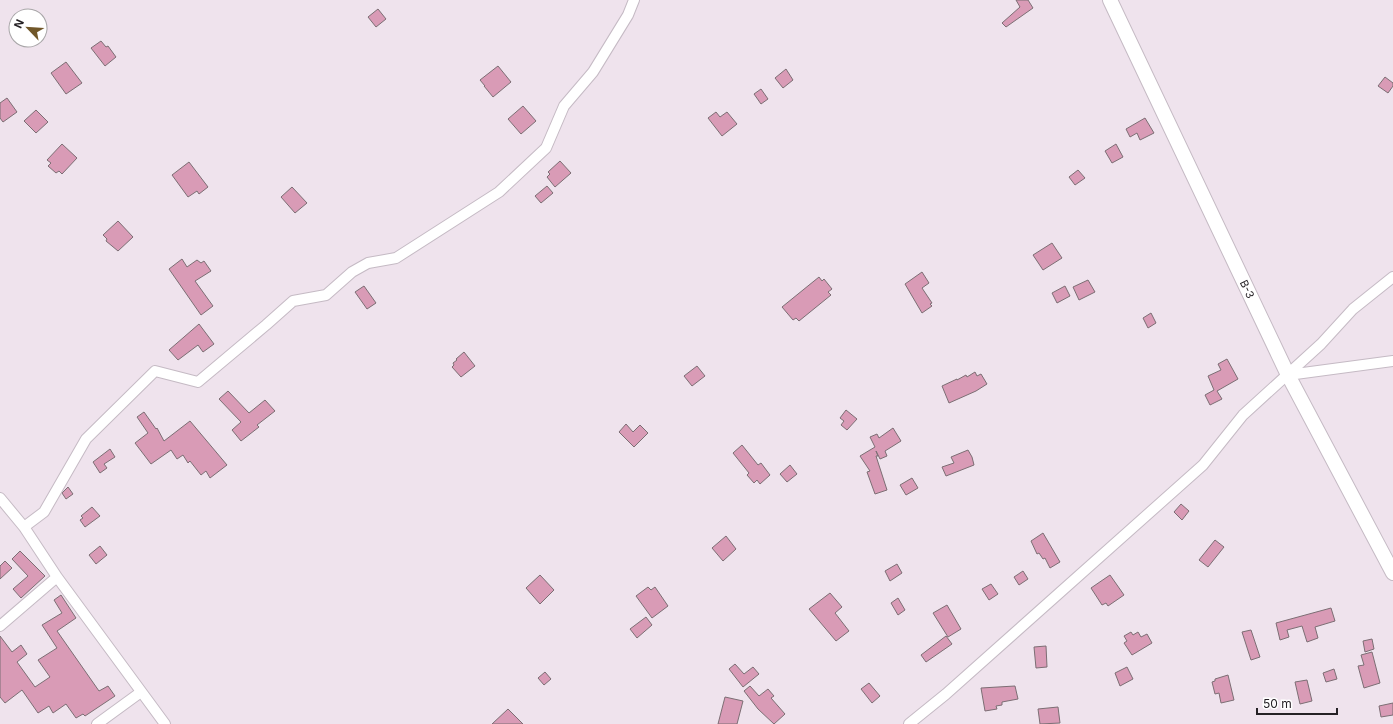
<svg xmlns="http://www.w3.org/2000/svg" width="1393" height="724" font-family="Inter,sans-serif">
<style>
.building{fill:#d99bb6;stroke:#7c6e74}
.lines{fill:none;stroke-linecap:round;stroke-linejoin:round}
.minor-casing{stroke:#c5bac4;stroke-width:12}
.secondary-casing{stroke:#c5bac4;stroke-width:16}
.minor{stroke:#fff;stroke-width:10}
.secondary{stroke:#fff;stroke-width:14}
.labels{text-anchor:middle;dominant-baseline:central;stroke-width:3.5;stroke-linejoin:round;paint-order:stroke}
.street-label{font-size:11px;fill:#252125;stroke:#fff}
</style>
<rect width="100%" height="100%" fill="#efe3ed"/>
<path class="building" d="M1016 0H1028L1033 8 1006 27 1002 23 1020 7Z
M378 9 386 19 376 27 368 17Z
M101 41 106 47 108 46 116 57 105 66 91 48Z
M66 62 82 83 66 94 51 73Z
M498 66 511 82 493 97 484 86H485L480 80Z
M786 69 793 80 783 88 775 78Z
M1385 77 1393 83V86L1388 93 1378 86Z
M761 89 768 99 761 104 754 94Z
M7 98 17 112 3 122 0 118V103Z
M523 106 536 121 521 134 508 119Z
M36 110 48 122 36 133 24 121Z
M716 112 720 117 727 112 737 124 722 136 708 118Z
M1145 118 1154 133 1140 140 1137 133 1130 137 1126 129Z
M62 144 77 158 62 174 59 171 56 173 48 166 51 163 47 160Z
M1116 144 1123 157 1112 163 1105 151Z
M560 161 571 173 555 187 547 177 550 174 548 172Z
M189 162 208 187 199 194 197 191 188 197 172 175Z
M1078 170 1085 178 1075 185 1069 177Z
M547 186 553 193 541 203 535 196Z
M292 187 307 203 295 213 281 197Z
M118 221 133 237 118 251 106 241 107 239 103 235Z
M1052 243 1062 258 1043 270 1033 255Z
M182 259 187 267 197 260 201 263 204 261 211 271 195 281 213 306 201 315 169 269Z
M922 272 929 283 922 288 932 303 930 304 932 306 922 313 905 284Z
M819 277 822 281 824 279 832 289 828 292 831 295 799 321 796 318 793 320 782 307Z
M1088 280 1095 292 1079 300 1073 287Z
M364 286 376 303 367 309 355 292Z
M1065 286 1070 296 1057 303 1052 293Z
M1151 313 1156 323 1148 328 1143 318Z
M199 324 214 344 203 352 198 345 178 360 169 350Z
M464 352 475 366 461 377 452 367 454 365 453 363 457 360 456 359Z
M1227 359 1238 379 1217 391 1222 399 1210 405 1205 395 1214 390 1208 376 1221 370 1218 364Z
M697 366 705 376 692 386 684 376Z
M975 372 977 376 981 374 987 384 976 391 949 403 942 386 957 379V380L966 375 967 377Z
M228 391 249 413 265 400 275 411 257 425 259 427 241 441 232 430 241 422 219 399Z
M846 410 857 419 847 430 841 425 844 421 840 418Z
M144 412 156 429 157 428 164 441 190 421 227 465 210 478 206 471 201 475 190 461 188 463 183 455 177 459 171 450 151 464 135 443 148 433 137 417Z
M626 424 633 432 640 425 648 433 634 447 619 432Z
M893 428 901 441 885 451 887 456 880 459 876 451 878 456H876L887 490 875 494 867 472 870 471 860 456 875 447 870 437 877 434 879 438Z
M742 445 758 465 761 463 770 475 760 484 757 480 754 483 747 475 749 473 733 453Z
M110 449 115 457 104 464 107 468 100 473 93 462Z
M968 450 972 457 974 465 946 476 942 467 954 463 951 457Z
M790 465 797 474 787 482 780 474Z
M912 478 918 488 906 495 900 485Z
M68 487 73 494 66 499 62 493Z
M1181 504 1189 511 1182 520 1174 512Z
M92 507 100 516 85 527 80 520 83 518 81 516Z
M1043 533 1060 562 1050 568 1045 558 1043 559 1039 553 1037 554 1031 541Z
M726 536 736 549 723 561 712 548Z
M1215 540 1224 547 1208 567 1199 560Z
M100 546 107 555 96 564 89 555Z
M20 551 45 576 21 598 13 589 28 576 12 559Z
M5 561 12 568 0 579V566Z
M897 564 902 573 890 581 885 571Z
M1023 571 1028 579 1019 585 1014 577Z
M540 575 554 590 540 604 526 588Z
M1110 575 1124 595 1108 606 1106 603 1102 605 1091 588Z
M991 584 998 594 989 600 982 589Z
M648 587 651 590 655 587 668 606 652 618 636 596Z
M830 593 842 607 835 613 849 631 836 641 809 609Z
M61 595 76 618 57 631 99 691 108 686 115 696 85 716 83 714 76 718 66 704 53 713 49 706 38 713 22 690 5 703 0 697V636L12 652 21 645 27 654 17 662 35 687 50 677 38 660 57 648 42 625 62 613 54 600Z
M898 598 905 610 898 615 891 603Z
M947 605 961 629 948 637 933 613Z
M1331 608 1335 621 1315 627 1318 638 1307 642 1302 626 1287 630 1289 637 1280 640 1276 623Z
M646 617 652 625 637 638 630 629Z
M1251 630 1260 657 1251 660 1242 632Z
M1131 632 1133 635 1138 632 1141 637 1147 634 1152 643 1132 655 1124 643 1127 641 1124 636Z
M946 636 952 644 926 662 921 655Z
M1372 639 1374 649 1365 652 1363 641Z
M1046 646 1047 667 1036 668 1034 647Z
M1372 652 1380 683 1364 688 1358 666 1364 665 1361 655Z
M735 664 744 674 753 667 759 674 743 687 729 669Z
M1127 667 1133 679 1120 686 1115 673Z
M1334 669 1337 679 1326 682 1323 673Z
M545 672 551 679 544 685 538 678Z
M1228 675 1234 700 1221 703 1219 693 1215 694 1212 682 1215 681V679Z
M1307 680 1312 701 1300 704 1295 682Z
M869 683 880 696 872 703 861 689Z
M750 686 759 696 768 689 774 696 771 698 785 714 774 724 758 709 744 691Z
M1015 686 1018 699 1002 702V705L996 706 997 709 985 711 981 688Z
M725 697 743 701 737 724H718Z
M1393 703V715L1381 717 1379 706Z
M1058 707 1060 723 1040 724 1038 709Z
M508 709 523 724H492Z"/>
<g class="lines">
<g class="minor-casing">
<path id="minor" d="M1288 375 1393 361
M0 498 24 527 57 577 165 724
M24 527 44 512 86 439 155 371 198 382 266 325 293 301 326 295 352 272 368 263 396 258 499 192 546 148 564 106 593 72 628 15 634 0
M0 626 57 577
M97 724 141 692
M909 724 946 694 1203 465 1243 415 1321 344 1353 309 1393 277"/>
</g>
<g class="secondary-casing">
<g id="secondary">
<path id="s1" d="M1110 0 1288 375 1393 573"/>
</g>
</g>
<use href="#minor" class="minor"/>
<use href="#secondary" class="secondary"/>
</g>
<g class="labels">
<g class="street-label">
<text stroke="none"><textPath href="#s1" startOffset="320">B-3</textPath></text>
</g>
</g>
<g transform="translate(28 28) rotate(295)"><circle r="19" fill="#ffffff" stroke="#a8a6a8"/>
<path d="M0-3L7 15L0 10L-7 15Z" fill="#715729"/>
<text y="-6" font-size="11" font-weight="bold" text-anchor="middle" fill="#252125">N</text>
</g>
<path d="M1257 708v6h80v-6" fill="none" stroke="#252125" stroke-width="2"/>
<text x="1263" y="708" font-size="12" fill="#252125" stroke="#ffffff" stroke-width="3" paint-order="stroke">50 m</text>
</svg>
